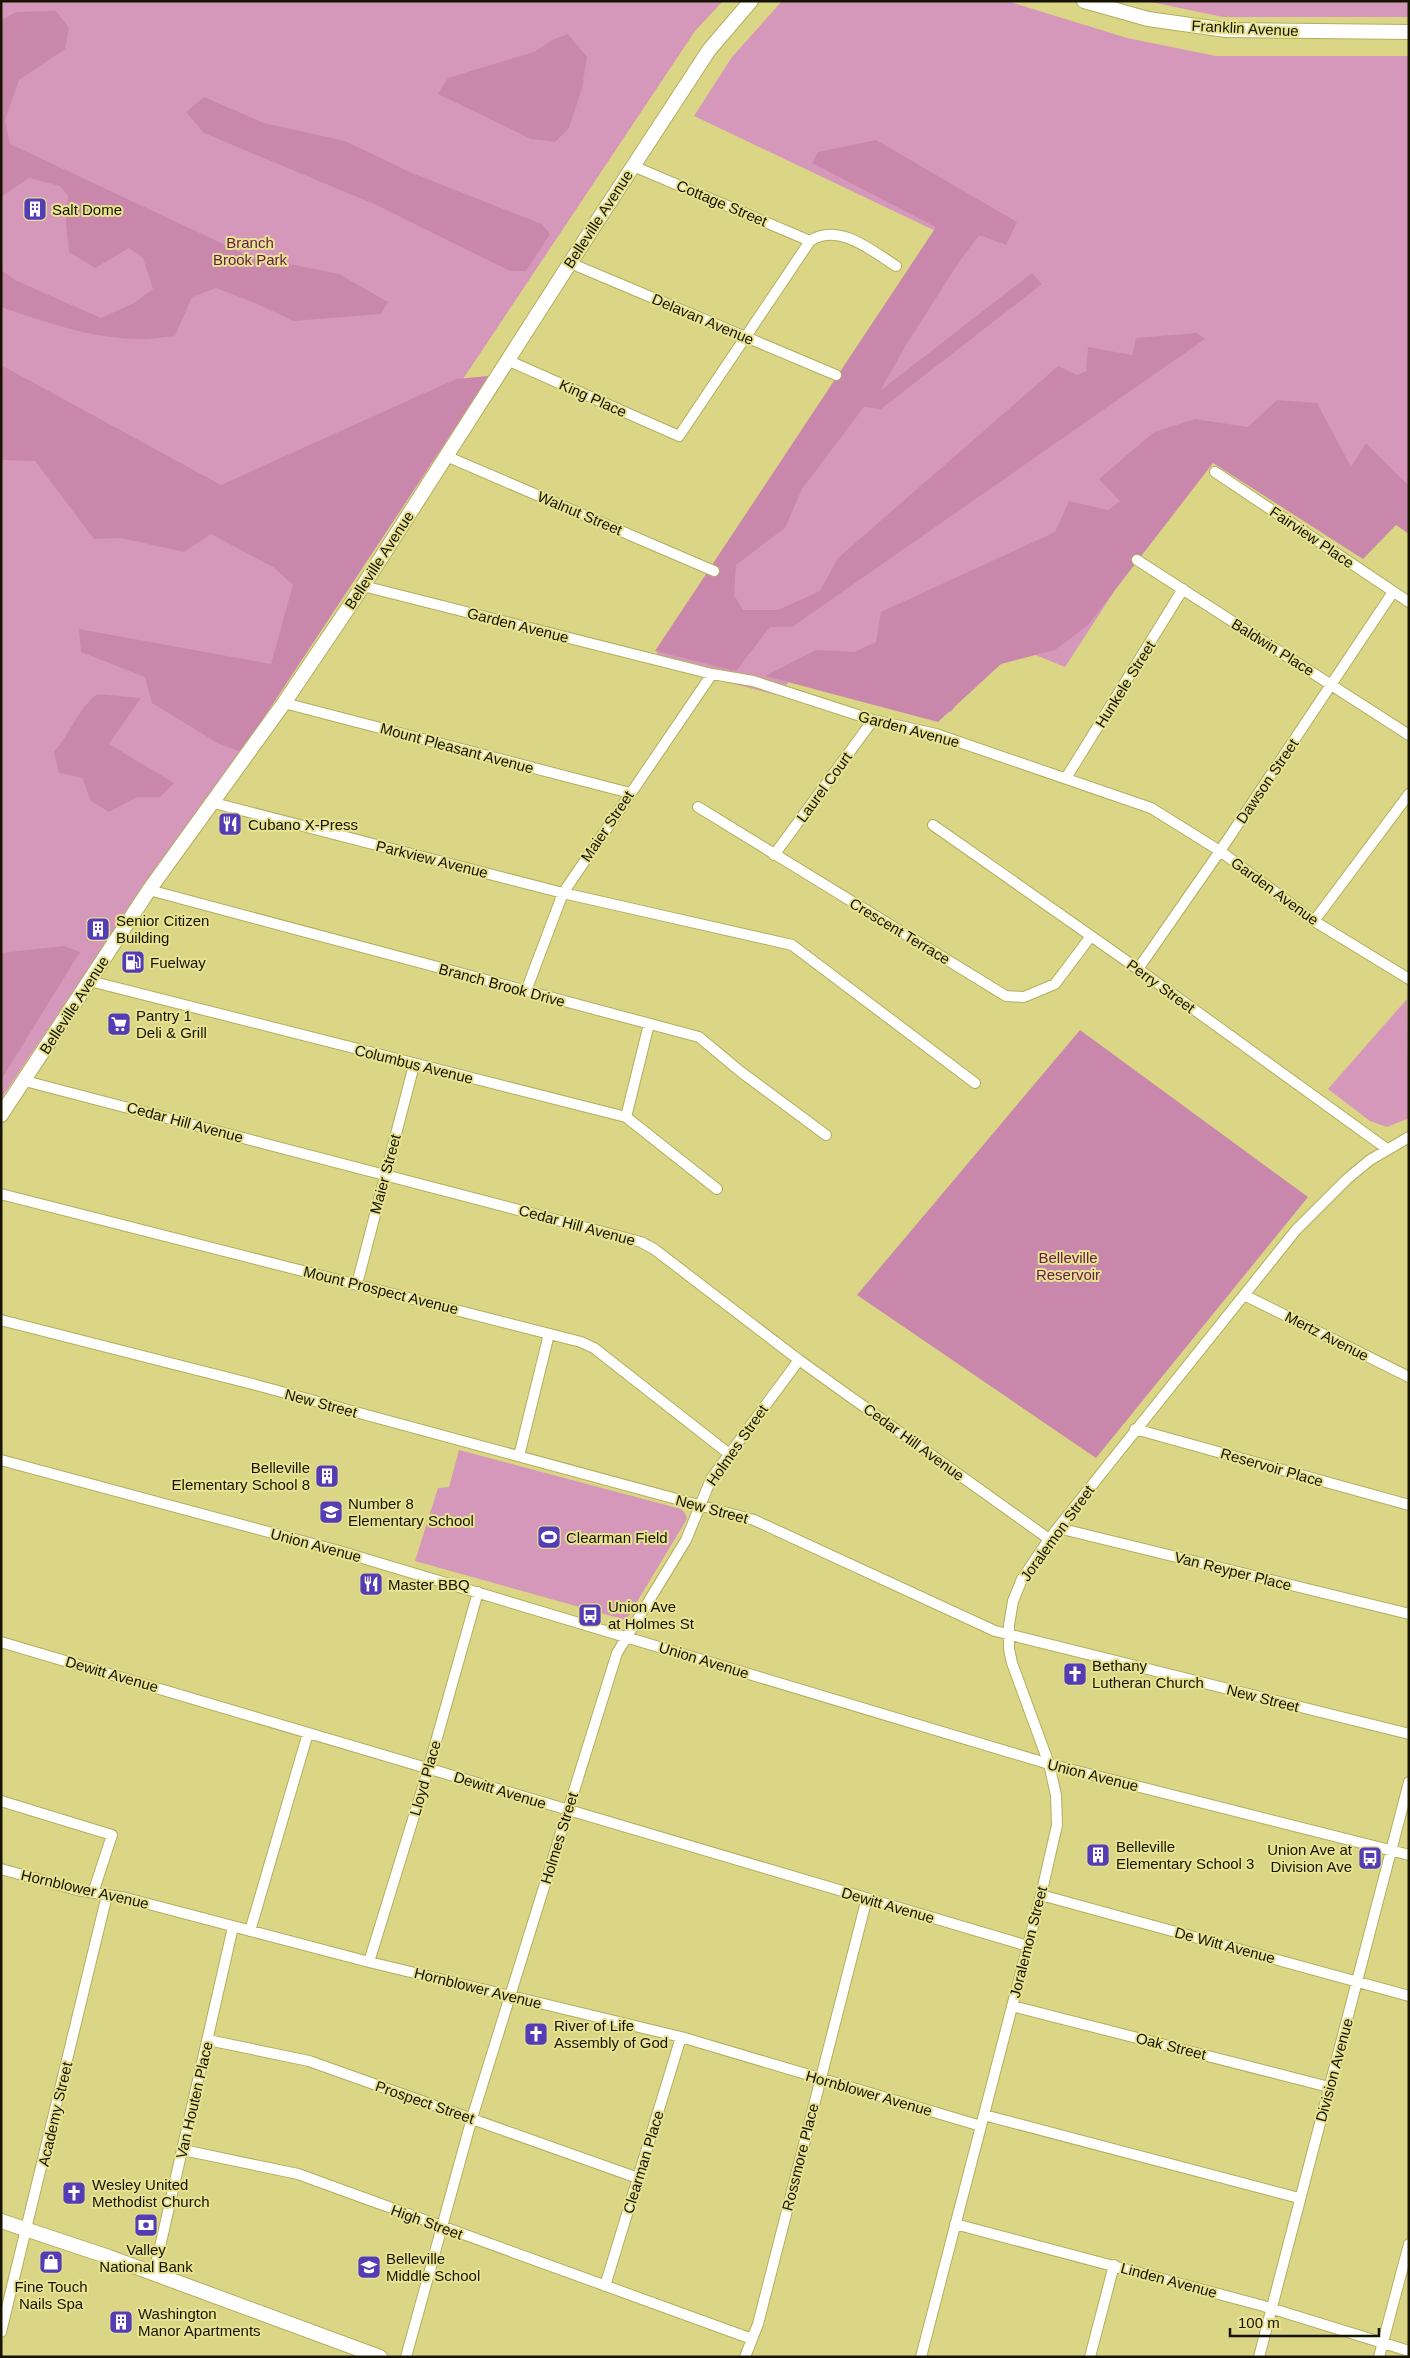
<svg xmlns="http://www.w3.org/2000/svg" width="1410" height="2358" font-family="Helvetica,sans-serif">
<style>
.green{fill:#d698ba}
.forest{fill:#ca87ac}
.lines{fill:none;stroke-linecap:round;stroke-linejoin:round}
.minor-casing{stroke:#b3ae5f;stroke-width:12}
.major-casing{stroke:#b3ae5f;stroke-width:16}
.minor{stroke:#fff;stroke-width:10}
.major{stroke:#fff;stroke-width:14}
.labels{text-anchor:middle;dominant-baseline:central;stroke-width:4;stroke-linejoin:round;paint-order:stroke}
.street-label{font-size:15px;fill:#161400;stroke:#e7e392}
.poi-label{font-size:15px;fill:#161400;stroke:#e7e392;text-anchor:start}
.park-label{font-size:15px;fill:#66174b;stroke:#e7e392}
</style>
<rect width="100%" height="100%" fill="#dad685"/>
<path class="green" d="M1 1H723L695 31 463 379 489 376 241 752 131 905 1 1099Z
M782 1H1007L1127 38 1216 56H1409V527L1206 450 1065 667 1001 641 951 712 806 665 776 695 651 662 944 235 694 116 732 57Z
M1146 1H1409V17H1223Z
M1407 999 1409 1118 1387 1127 1370 1121 1328 1089Z
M459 1450 681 1509 685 1513 687 1519 626 1620 415 1561 438 1488 449 1487Z"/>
<path class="forest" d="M56 11 69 28 65 49 19 80 5 120 10 144 249 256 339 274 388 302 381 314 294 321 255 303 216 288 192 297 175 336C163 337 149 340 137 339 90 338 45 322 1 307V270L15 280 101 318 134 303 153 289 143 258 129 248 95 268 69 252 66 224 68 196 60 186 29 178 1 197V20L16 12Z
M568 34 587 57 582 88 569 128 555 142 531 139 438 94 448 78 534 52 552 40Z
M204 97 264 123 345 141 412 173 542 224 550 234 526 271H510L374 204 204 133 186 112Z
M876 140 1017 222 1006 245 979 235 957 265 906 345 880 391 1032 273 1042 284 881 409 864 407 802 489 785 528 736 565 734 595 743 610H778L820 591 838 558 1058 366 1077 375 1086 371 1088 347 1132 355 1136 338 1197 333 1205 339 792 627H770L736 671 655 651 936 227 812 163 818 152Z
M1 365 221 485 456 379 489 376 241 752 219 744 152 703 145 677 81 652 79 629 271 664 293 585 273 567 211 534 184 552 121 538 94 539 35 461 1 460Z
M1277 400 1317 403 1351 467 1366 443 1409 486V534L1396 525 1363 559 1213 463 1088 625 1055 650 1001 664 938 722 765 676 816 650 854 652 876 642 881 612 1055 532 1069 501 1108 510 1120 501 1099 479 1154 432 1195 419 1248 427Z
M97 694 141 698 109 744 174 783 160 797H137L109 812 91 801 82 778 59 773 54 752C70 734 78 709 97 694Z
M64 946 80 952 1 1080V953Z
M1080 1030 1308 1197 1096 1458 857 1295Z"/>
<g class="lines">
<g class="minor-casing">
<path id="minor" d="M633 166 810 241
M570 263 836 375
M507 360 679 436 810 241C839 222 872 251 896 266
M446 456 714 571
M1215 472 1409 602
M1137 560 1409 735
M363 586 712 674 753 681 873 720 936 734 1151 808 1220 851 1314 921 1409 979
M284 703 630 793
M1066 778 1183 589
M214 803 563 893 792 945 975 1083
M698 807 1006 996 1024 997 1055 984 1091 936
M933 825 1138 969 1387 1149
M774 855 873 720
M149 890 699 1037 741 1072 826 1135
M1314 921 1409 794
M1138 969 1220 851 1393 592
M90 981 626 1117 717 1189
M526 991 563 893 712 674
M25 1081 641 1242 654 1249 799 1360 1049 1539
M626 1117 649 1024
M1 1194 581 1342 594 1348 728 1453
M357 1284 414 1065
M1244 1295 1409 1377
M1 1320 256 1385 754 1520 995 1631 1409 1734
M1135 1429 1409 1505
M519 1456 549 1334
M1 1460 339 1551 1049 1764 1409 1855
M1058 1528 1409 1614
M1 1642 1028 1946
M1 1801 112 1835 93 1893
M1 1869 77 1890 126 1898 369 1962 681 2037 981 2126
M1041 1895 1409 1996
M250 1931 308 1733
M369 1962 426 1777 478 1592
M1012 2006 1329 2087
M208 2040 309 2061 638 2178
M984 2115 1299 2198
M183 2150 298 2174 752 2339
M955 2224 1260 2305 1409 2351
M154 2273 233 1927
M605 2286 681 2037
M1 2332 107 1895
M406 2357 472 2118 617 1653 686 1540 711 1479 799 1360
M745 2357 758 2324 867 1898
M921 2357 1041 1895 1057 1825 1056 1795 1049 1764 1012 1663 1009 1649V1625L1013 1601 1022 1579 1049 1539 1296 1230 1347 1179 1370 1160 1409 1137
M1090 2357 1114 2265
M1259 2357 1409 1782
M1379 2357 1409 2244"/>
</g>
<g class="major-casing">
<path id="major" d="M1084 1 1148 19 1226 30 1409 32
M1 1115 149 890 284 703 363 586 570 263 709 50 751 1
M1 2221 109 2257 380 2357"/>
</g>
<use href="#minor" class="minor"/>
<use href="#major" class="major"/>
</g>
<defs>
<g id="building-square" transform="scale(1.25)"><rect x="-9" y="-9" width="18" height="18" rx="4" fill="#533cb4" stroke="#e7e392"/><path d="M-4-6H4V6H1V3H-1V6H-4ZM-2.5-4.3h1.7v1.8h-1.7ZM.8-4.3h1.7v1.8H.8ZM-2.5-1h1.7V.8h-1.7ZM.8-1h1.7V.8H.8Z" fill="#fff"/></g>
<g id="restaurant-square" transform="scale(1.25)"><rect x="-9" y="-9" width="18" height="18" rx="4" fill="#533cb4" stroke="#e7e392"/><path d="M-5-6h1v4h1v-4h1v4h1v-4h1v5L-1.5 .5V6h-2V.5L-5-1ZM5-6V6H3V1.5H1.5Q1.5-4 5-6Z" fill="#fff"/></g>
<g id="fuel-square" transform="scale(1.25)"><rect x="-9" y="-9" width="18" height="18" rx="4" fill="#533cb4" stroke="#e7e392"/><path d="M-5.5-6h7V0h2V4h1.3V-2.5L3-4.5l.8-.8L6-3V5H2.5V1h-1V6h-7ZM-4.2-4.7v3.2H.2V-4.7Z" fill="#fff"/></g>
<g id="supermarket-square" transform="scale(1.25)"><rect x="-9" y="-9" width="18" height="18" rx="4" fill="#533cb4" stroke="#e7e392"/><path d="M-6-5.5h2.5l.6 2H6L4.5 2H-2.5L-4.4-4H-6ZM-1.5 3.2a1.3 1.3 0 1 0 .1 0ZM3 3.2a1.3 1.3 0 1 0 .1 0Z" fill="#fff"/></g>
<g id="school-square" transform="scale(1.25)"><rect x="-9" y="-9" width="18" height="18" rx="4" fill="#533cb4" stroke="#e7e392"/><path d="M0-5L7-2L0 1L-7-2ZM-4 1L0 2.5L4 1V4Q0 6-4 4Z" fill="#fff"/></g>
<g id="stadium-square" transform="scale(1.25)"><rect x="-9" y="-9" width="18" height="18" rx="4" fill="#533cb4" stroke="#e7e392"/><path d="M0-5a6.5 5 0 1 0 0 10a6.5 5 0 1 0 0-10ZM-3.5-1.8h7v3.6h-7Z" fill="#fff"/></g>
<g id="bus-square" transform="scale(1.25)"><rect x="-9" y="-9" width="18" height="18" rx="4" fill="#533cb4" stroke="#e7e392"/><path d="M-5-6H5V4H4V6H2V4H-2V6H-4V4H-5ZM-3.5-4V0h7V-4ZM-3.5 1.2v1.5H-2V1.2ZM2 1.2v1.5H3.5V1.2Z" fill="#fff"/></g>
<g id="church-square" transform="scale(1.25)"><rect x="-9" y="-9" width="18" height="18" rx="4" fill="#533cb4" stroke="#e7e392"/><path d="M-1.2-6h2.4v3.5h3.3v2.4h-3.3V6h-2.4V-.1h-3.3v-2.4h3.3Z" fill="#fff"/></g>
<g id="bank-square" transform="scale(1.25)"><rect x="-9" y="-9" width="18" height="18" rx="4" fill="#533cb4" stroke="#e7e392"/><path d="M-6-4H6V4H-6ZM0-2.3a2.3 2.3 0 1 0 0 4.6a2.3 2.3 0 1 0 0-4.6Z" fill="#fff"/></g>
<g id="shop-square" transform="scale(1.25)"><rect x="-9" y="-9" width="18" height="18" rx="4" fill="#533cb4" stroke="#e7e392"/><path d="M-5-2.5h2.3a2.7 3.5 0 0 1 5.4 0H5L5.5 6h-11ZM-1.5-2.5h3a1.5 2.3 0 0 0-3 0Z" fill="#fff"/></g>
</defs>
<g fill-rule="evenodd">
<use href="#building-square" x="35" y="209"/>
<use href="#restaurant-square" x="230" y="824"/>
<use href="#building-square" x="98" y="929"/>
<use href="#fuel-square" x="133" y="962"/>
<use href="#supermarket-square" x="119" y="1024"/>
<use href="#building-square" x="327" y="1476"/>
<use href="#school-square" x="331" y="1512"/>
<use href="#stadium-square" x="549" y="1537"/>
<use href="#restaurant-square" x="371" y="1584"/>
<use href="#bus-square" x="590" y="1615"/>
<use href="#church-square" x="1075" y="1674"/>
<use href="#building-square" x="1098" y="1855"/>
<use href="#bus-square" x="1370" y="1858"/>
<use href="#church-square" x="536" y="2034"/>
<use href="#church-square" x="74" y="2193"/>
<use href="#bank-square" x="146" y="2225"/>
<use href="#shop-square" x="51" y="2262"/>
<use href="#school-square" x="369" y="2267"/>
<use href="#building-square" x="121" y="2322"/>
</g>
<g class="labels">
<g class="street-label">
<text transform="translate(1245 28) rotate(3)">Franklin Avenue</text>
<text transform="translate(722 203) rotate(23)">Cottage Street</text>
<text transform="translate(598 219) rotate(-57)">Belleville Avenue</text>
<text transform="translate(703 319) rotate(23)">Delavan Avenue</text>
<text transform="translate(593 398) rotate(24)">King Place</text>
<text transform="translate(580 513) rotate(23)">Walnut Street</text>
<text transform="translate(1312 537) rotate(34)">Fairview Place</text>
<text transform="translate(379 560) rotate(-57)">Belleville Avenue</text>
<text transform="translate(518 625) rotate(14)">Garden Avenue</text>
<text transform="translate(1273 647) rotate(32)">Baldwin Place</text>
<text transform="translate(1125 684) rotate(-58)">Hunkele Street</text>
<text transform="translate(909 729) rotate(15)">Garden Avenue</text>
<text transform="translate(457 748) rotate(15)">Mount Pleasant Avenue</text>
<text transform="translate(1267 781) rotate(-56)">Dawson Street</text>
<text transform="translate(824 787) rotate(-54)">Laurel Court</text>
<text transform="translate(607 826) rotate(-56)">Maier Street</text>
<text transform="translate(432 859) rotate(14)">Parkview Avenue</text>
<text transform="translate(1275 891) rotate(36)">Garden Avenue</text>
<text transform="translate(900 931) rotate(31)">Crescent Terrace</text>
<text transform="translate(502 985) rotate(15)">Branch Brook Drive</text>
<text transform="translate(1161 986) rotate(36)">Perry Street</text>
<text transform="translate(74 1005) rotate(-57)">Belleville Avenue</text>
<text transform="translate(414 1064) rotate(14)">Columbus Avenue</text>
<text transform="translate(185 1122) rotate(15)">Cedar Hill Avenue</text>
<text transform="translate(385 1174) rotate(-75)">Maier Street</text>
<text transform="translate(577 1225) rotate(15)">Cedar Hill Avenue</text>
<text transform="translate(381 1290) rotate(14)">Mount Prospect Avenue</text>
<text transform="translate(1327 1336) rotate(27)">Mertz Avenue</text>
<text transform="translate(321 1403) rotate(15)">New Street</text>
<text transform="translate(914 1442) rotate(36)">Cedar Hill Avenue</text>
<text transform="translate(737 1445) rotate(-55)">Holmes Street</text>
<text transform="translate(1272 1467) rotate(16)">Reservoir Place</text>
<text transform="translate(712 1509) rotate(15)">New Street</text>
<text transform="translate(1057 1533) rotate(-54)">Joralemon Street</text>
<text transform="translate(316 1545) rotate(15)">Union Avenue</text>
<text transform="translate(1233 1571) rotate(14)">Van Reyper Place</text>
<text transform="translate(704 1660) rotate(17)">Union Avenue</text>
<text transform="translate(112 1674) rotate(16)">Dewitt Avenue</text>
<text transform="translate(1263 1698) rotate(14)">New Street</text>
<text transform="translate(1093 1775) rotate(14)">Union Avenue</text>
<text transform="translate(425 1778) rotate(-74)">Lloyd Place</text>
<text transform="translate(500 1790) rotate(17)">Dewitt Avenue</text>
<text transform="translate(559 1838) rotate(-73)">Holmes Street</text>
<text transform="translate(85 1889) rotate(13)">Hornblower Avenue</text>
<text transform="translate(888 1905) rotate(16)">Dewitt Avenue</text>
<text transform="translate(1028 1942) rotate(-76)">Joralemon Street</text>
<text transform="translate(1225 1945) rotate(15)">De Witt Avenue</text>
<text transform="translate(478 1988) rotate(14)">Hornblower Avenue</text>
<text transform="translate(1171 2046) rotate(14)">Oak Street</text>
<text transform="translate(1334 2070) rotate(-75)">Division Avenue</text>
<text transform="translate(869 2093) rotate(16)">Hornblower Avenue</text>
<text transform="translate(194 2100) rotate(-77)">Van Houten Place</text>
<text transform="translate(425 2102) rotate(19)">Prospect Street</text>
<text transform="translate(55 2114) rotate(-77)">Academy Street</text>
<text transform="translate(800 2157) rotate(-76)">Rossmore Place</text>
<text transform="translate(643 2162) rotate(-73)">Clearman Place</text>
<text transform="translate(427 2222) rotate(20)">High Street</text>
<text transform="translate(1169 2280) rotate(15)">Linden Avenue</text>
</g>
<g class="poi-label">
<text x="52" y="209">Salt Dome</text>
<text x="248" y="824">Cubano X-Press</text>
<text x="116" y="920">Senior Citizen<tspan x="116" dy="17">Building</tspan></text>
<text x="150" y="962">Fuelway</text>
<text x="136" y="1015">Pantry 1<tspan x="136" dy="17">Deli &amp; Grill</tspan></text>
<text x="310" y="1467" text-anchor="end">Belleville<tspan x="310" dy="17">Elementary School 8</tspan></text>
<text x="348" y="1503">Number 8<tspan x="348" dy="17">Elementary School</tspan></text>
<text x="566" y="1537">Clearman Field</text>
<text x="388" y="1584">Master BBQ</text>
<text x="608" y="1606">Union Ave<tspan x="608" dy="17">at Holmes St</tspan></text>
<text x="1092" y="1665">Bethany<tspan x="1092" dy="17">Lutheran Church</tspan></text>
<text x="1116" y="1846">Belleville<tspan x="1116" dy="17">Elementary School 3</tspan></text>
<text x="1352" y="1849" text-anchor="end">Union Ave at<tspan x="1352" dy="17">Division Ave</tspan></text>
<text x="554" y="2025">River of Life<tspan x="554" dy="17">Assembly of God</tspan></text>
<text x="92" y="2184">Wesley United<tspan x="92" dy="17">Methodist Church</tspan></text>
<text x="146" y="2249" text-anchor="middle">Valley<tspan x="146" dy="17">National Bank</tspan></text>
<text x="386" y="2258">Belleville<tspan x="386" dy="17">Middle School</tspan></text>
<text x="51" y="2286" text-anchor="middle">Fine Touch<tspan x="51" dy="17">Nails Spa</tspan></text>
<text x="138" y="2313">Washington<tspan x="138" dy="17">Manor Apartments</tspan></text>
</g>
<g class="park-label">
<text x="250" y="242">Branch<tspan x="250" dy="17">Brook Park</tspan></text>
<text x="1068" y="1257">Belleville<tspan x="1068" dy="17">Reservoir</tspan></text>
</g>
</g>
<rect width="1410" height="2358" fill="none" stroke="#161400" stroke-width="5"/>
<path d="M1230 2328v8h149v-8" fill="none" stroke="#161400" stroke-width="2.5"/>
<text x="1238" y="2328" font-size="15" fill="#161400" stroke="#e7e392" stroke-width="4" paint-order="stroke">100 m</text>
</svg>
